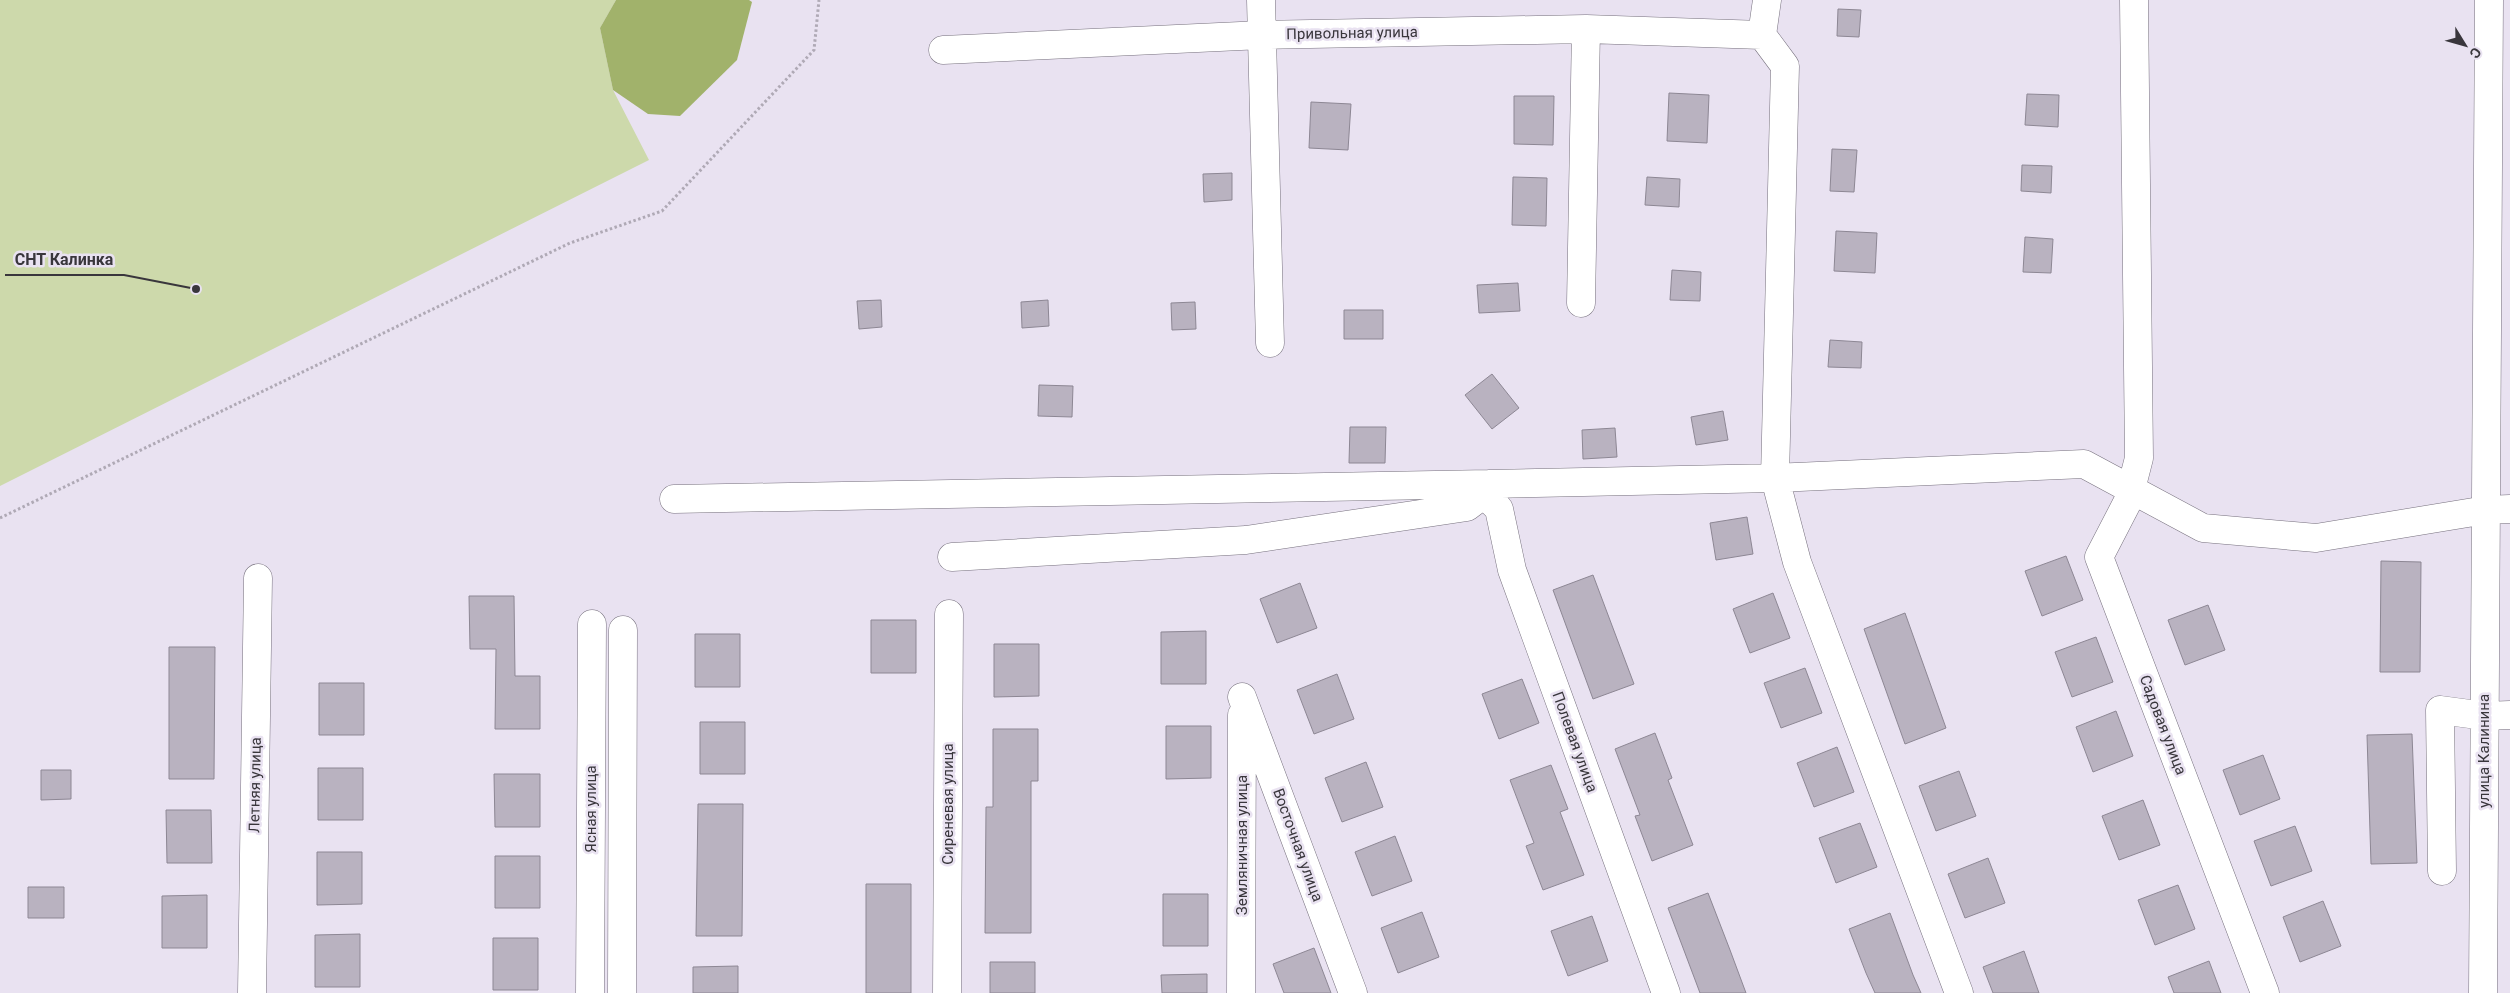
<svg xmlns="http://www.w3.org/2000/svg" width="2510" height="993" font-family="Roboto,sans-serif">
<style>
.green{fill:#cdd9ab}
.forest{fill:#a1b26b}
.building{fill:#b9b2c0;stroke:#8d8794}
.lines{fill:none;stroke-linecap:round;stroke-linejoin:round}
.minor-casing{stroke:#76707d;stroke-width:29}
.path{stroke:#afa9b5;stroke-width:3;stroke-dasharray:2.5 2.5;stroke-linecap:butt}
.minor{stroke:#fff;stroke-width:28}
.labels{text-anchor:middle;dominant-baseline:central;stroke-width:5;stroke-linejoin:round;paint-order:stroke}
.street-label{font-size:15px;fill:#39363c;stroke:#e9e2f1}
.leader{fill:none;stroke:#39363c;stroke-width:2}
.callout-dot{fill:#39363c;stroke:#e9e2f1;stroke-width:2}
.callout-label{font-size:16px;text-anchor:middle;font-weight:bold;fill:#39363c;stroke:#e9e2f1;stroke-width:5;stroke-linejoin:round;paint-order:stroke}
</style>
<rect width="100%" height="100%" fill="#e9e2f1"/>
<path class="green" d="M0 0H616L600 28 613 90 649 160 0 486Z"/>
<path class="forest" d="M616 0H749L752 2 737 60 680 116 648 114 613 90 600 28Z"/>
<path class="building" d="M1838 9 1861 10 1859 37 1837 36Z
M1669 93 1709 95 1707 143 1667 141Z
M2027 94 2059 95 2058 127 2025 125Z
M1514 96H1554L1553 145 1514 144Z
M1311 102 1351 104 1348 150 1309 148Z
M1832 149 1857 150 1854 192 1830 191Z
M2022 165 2052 166 2051 193 2021 191Z
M1232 173V200L1204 202 1203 174Z
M1513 177 1547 178 1546 226 1512 225Z
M1647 177 1680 179 1679 207 1645 205Z
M1836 231 1877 233 1875 273 1834 271Z
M2025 237 2053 239 2051 273 2023 272Z
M1672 270 1701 272 1700 301 1670 300Z
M1518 283 1520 311 1479 313 1477 285Z
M881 300 882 327 859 329 857 301Z
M1048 300 1049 326 1022 328 1021 302Z
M1195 302 1196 329 1172 330 1171 303Z
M1344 310H1383V339H1344Z
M1830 340 1862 342 1861 368 1828 367Z
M1492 374 1519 408 1492 429 1465 395Z
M1039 385 1073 386 1072 417 1038 416Z
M1723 411 1728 440 1696 445 1691 417Z
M1350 427H1386L1385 463H1349Z
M1615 428 1617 457 1583 459 1582 430Z
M1747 517 1753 554 1716 560 1710 523Z
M2066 556 2083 600 2042 616 2025 571Z
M2381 561 2421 562 2420 672H2380Z
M1593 575 1634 684 1593 699 1553 590Z
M1300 583 1317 628 1277 643 1260 599Z
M1773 593 1790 638 1750 653 1733 609Z
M469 596H514L515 676H540V729H495L496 649H470Z
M2208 605 2225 650 2185 665 2168 620Z
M1905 613 1946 728 1905 744 1864 629Z
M871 620H916V673H871Z
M1206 631V684H1161V632Z
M695 634H740V687H695Z
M2096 637 2113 682 2072 697 2055 652Z
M994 644H1039V696L994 697Z
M169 647H215L214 779H169Z
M1805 668 1822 713 1781 728 1764 683Z
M1337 674 1354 719 1314 734 1297 690Z
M1522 679 1539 723 1499 739 1482 694Z
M319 683H364V735H319Z
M2116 711 2133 756 2093 772 2076 727Z
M700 722H745V774H700Z
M1166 726H1211V778L1166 779Z
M993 729H1038V781H1031V933H985L986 807H993Z
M1655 733 1672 778 1668 780 1693 845 1652 861 1635 816 1640 815 1615 749Z
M2412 734 2417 863 2371 864 2367 735Z
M1837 747 1854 792 1814 807 1797 763Z
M2263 755 2280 799 2240 815 2223 770Z
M1366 762 1383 807 1342 822 1325 778Z
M1551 765 1568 809 1560 812 1584 875 1543 890 1526 846 1534 843 1510 780Z
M318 768H363V820H318Z
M41 770H71V799L41 800Z
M1959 771 1976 816 1936 831 1919 786Z
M494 774H540V827H495Z
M2143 800 2160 845 2119 860 2102 816Z
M698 804H743L742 936H696Z
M166 810H211L212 863H167Z
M1860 823 1877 867 1836 883 1819 838Z
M2295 826 2312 871 2271 886 2254 841Z
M1395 836 1412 881 1372 896 1355 852Z
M317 852H362V904L317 905Z
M495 856H540V908H495Z
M1988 858 2005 903 1965 918 1948 874Z
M866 884H911V993H866Z
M2178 885 2195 929 2155 945 2138 900Z
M28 887H64V918H28Z
M1708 893 1730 950 1746 993H1700L1694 977 1668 908Z
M1163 894H1208V946H1163Z
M207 895V948H162V896Z
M2323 901 2341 946 2300 962 2283 917Z
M1422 912 1439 957 1398 973 1381 928Z
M1890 913 1913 975 1921 993H1875L1866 973 1849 929Z
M1592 916 1608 961 1568 976 1551 931Z
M360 934V987H315V935Z
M493 938H538V990H493Z
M1314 948 1331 993H1284L1273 964Z
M2024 951 2039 993H1993L1983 967Z
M2209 961 2221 993H2174L2168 977Z
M990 962H1035V993H990Z
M738 966V993H693V967Z
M1207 974V993H1162L1161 975Z"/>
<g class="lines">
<g class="minor-casing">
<path id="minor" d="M1261 0 1270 343
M1767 0 1762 35 1785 66 1775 478 1797 562 1959 993
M2134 0 2139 458 2128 501 2099 557 2265 993
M943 50 1262 35 1586 29 1762 35
M1581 303 1586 29
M1484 494 1499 509 1512 570 1666 993
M674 499 1489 484
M952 557 1246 540 1467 507 1484 494 1489 484 1775 478 2084 464 2203 528 2316 538 2486 510 2510 509
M1242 697 1353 993
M2442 871 2440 710 2485 716 2510 715
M252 993 258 578
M590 993 592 624
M622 993 623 630
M947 993 949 614
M1241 993 1242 715
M2483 993 2489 0"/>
</g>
<path class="path" d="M0 518 570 243 662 211 814 50 819 0"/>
<use href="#minor" class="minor"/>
</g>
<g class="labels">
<g class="street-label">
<text transform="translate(1352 33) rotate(-1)">Привольная улица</text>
<text transform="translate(2163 725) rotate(69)">Садовая улица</text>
<text transform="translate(1575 742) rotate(70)">Полевая улица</text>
<text transform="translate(2484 751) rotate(-90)">улица Калинина</text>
<text transform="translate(255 785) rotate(-89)">Летняя улица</text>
<text transform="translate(948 804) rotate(-90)">Сиреневая улица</text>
<text transform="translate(591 809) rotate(-90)">Ясная улица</text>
<text transform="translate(1242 845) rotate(-90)">Земляничная улица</text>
<text transform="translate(1298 845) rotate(70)">Восточная улица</text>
</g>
</g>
<path class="leader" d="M196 289L124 275H5"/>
<circle class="callout-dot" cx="196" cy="289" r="5"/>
<g class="callout-label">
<text x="64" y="265">СНТ Калинка</text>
</g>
<g transform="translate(2465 45) rotate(127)" stroke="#e9e2f1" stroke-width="4" paint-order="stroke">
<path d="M0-4L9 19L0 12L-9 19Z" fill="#39363c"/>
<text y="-8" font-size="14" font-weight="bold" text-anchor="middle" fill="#39363c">С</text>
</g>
</svg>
